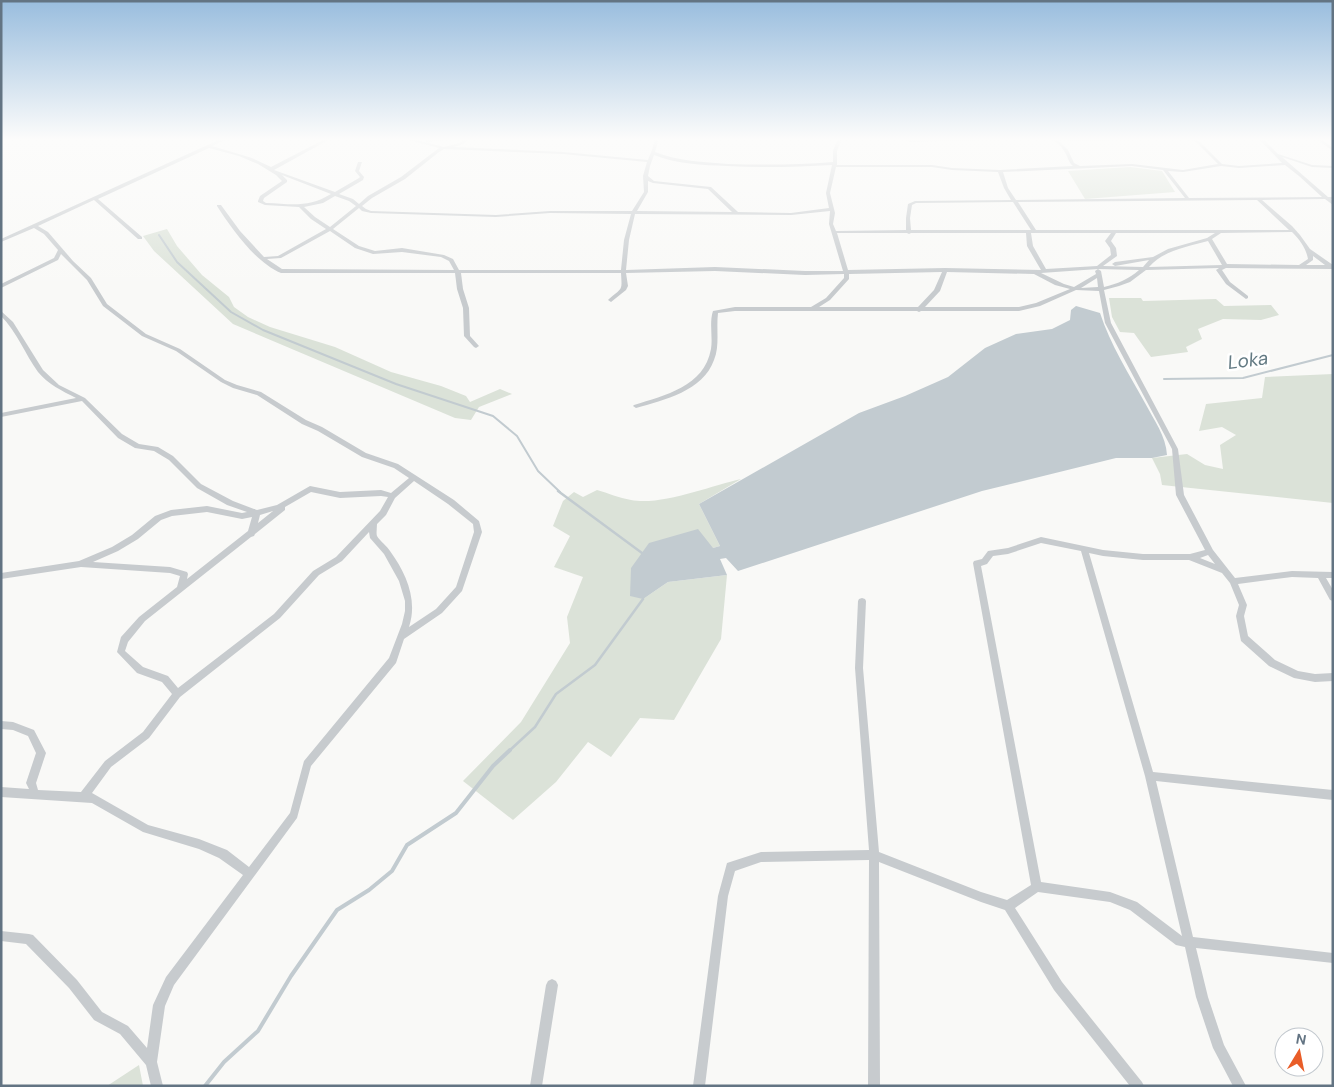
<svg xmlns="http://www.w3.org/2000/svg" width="1334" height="1087" font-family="'DM Sans',sans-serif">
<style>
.green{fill:#dbe2d8}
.water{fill:#c2cbd0}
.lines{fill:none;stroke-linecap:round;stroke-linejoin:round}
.stream-far2{stroke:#c2cbd0;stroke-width:2}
.stream-far1{stroke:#c2cbd0;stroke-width:2.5}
.stream{stroke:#c2cbd0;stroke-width:4}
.minor{fill:#c7cbce;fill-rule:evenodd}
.labels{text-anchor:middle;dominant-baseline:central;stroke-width:5;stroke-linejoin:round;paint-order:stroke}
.water-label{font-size:19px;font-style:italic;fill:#637a83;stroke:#fff}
</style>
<rect width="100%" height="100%" fill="#f9f9f7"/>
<path class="green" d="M1130 167 1162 171 1175 192 1085 199 1068 171Z
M167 229 177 246 202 275 229 297 234 307 248 317 270 327 335 347 391 372 441 386 466 396 470 402 500 389 512 394 479 407 471 420 455 418 233 324 154 251 143 236Z
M1109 298H1141L1143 301 1216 299 1224 306 1271 305 1279 315 1261 320 1223 319 1198 329 1202 339 1186 347 1188 352 1151 357 1134 333 1120 332 1112 317Z
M1333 374V503L1162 485 1160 474 1152 458 1187 454 1205 465 1223 469 1220 445 1236 435 1222 427 1199 431 1206 404 1262 398 1265 377Z
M741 479 699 504 720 546 713 548 643 599 668 582 727 575 721 639 674 720 640 718 611 757 588 742 556 782 513 820 463 781 521 722 570 643 567 617 583 577 554 567 570 536 553 526 563 501 574 492 583 497 597 490C608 493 619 498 631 500 661 506 710 486 741 479Z
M139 1065 143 1086H107Z"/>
<path class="water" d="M1076 306 1100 313C1110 344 1129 374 1145 403 1154 420 1166 436 1167 455L1152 458H1116L982 491 738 571 726 558 720 559 727 575 668 582 643 599 630 596 631 568 649 543 698 529 713 548 720 546 699 504 859 413 905 396 948 377 985 348 1016 334 1052 329 1070 320 1071 310Z"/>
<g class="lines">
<path class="stream-far2" d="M159 235 177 262 231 312 263 330 396 384 493 416 517 436 538 471 560 492
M1164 379 1243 378 1333 355"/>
<path class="stream-far1" d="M558 491 642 553
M509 751 535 727 556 694 595 665 643 599"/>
<path class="stream" d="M205 1086 224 1062 258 1031 291 976 337 910 369 890 392 871 407 845 456 813 493 766 510 750"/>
<path class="minor" d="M223 138H229L212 146 252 158 271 167 327 138H332L274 170 335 192 359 178 360 177 355 171 358 162H362L359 171 364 177 363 180 339 194 353 199 359 204 368 196 401 177 439 148 401 138H409L444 147 460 143 466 138H470L463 144 454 147 563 152 648 160 653 147 655 138H659L655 152C678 161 703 162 728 164 763 165 798 165 833 162V151L838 138H842L837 151V165H932L952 168 1000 170 1073 166C1068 162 1068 156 1064 151 1061 145 1055 142 1051 138H1193L1199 141 1222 164 1239 166 1282 163 1258 138H1262L1278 154 1312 165 1333 166V168L1312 167 1282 157 1328 197H1333V199H1331L1333 201V205L1325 199 1262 200 1292 226 1300 235 1310 249 1333 265V269L1226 268 1222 270 1230 282 1248 296V298L1246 299 1226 284 1216 270 1219 268 1146 270 1130 282 1119 286 1104 290 1111 323 1178 449 1184 495 1213 550 1235 578 1292 571 1333 572V578H1326L1333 590V601L1330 600 1318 578 1292 577 1238 584 1247 605 1244 616 1248 636 1275 660 1298 671 1315 674 1333 673V681L1315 682 1294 678 1269 666 1241 641 1236 616 1239 605 1230 583 1222 573 1189 560H1143L1103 556 1089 553 1153 772 1333 790V800L1156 781 1193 937 1333 953V963L1196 948 1208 997 1224 1045 1246 1086H1233L1213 1048 1196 997 1185 947 1176 945 1130 910 1110 902 1038 892 1015 908 1062 982 1142 1082 1144 1086H1130L1054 990 1005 910 981 902 879 862 880 1086H868L869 860 761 862 735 871 728 896 705 1086H693L718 896 727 863 761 852 869 850 855 668 858 601 859 599 862 598 865 599 866 601 863 668 879 852 981 892 1007 900 1031 885 973 563 974 561 982 559 988 551 1008 548 1041 537 1103 550 1143 554H1190L1205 550 1176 495 1172 449 1105 323 1099 291 1076 290 1040 306 1019 311H921L919 312 917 311H735L718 313C716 329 720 345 714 360 703 391 664 400 636 408L633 406 634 405C665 395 704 387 711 349 713 337 709 323 713 311L735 307H811L826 298 844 278V274L805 275 715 271 626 273 628 286 626 290 611 302 608 300 609 299C623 287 622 291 621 273H461L463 289 469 308 470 336 479 346 476 348 474 347 464 336 463 308 457 289 455 273H281C255 262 232 229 217 206V205H221L240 231 264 257 278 256 326 229 311 219 299 207 265 205 258 202V201L260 196 282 181 276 175 258 164 239 156 209 148 98 199 142 237V239H138L94 200 38 226 48 232 73 261 91 278 107 304 146 334 180 349 225 380 237 385 261 392 306 420 322 427 366 453 398 464 454 500 479 521 482 532 462 591 442 613 404 639 396 663 311 766 297 818 174 985 165 1006 157 1062 163 1086H151L146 1065 120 1034 94 1020 69 988 26 944 1 941V931L29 934 33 935 77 980 102 1012 128 1026 147 1048 153 1005 166 977 243 875 219 858 199 849 143 832 92 803 1 797V787L29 789 26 783 36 753 28 736 13 730 1 729V721L13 722 34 730 46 753 36 783 38 790 81 792 105 761 143 732 172 694 162 682 137 673 117 652 121 637 139 617 177 587 180 576 170 573 81 567 1 579V573L79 561 112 547 132 535 155 516 171 510 207 506 242 513 247 512 227 505 197 488 169 460 154 451 135 448 118 438 82 401 1 417V413L76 398C62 391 48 384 38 372 25 354 17 332 1 316V311L13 322 43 370 59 385 85 398 122 434 139 444 158 447 173 456 201 484 233 501 257 510 277 505 310 486 340 492 381 490 391 493 409 478 394 468 362 457 318 431 302 424 257 395 233 388 221 382 176 351 142 336 103 306 87 280 61 254 58 260 1 288V284L54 258 58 250 44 234 34 228 1 242V239ZM1189 139 1197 143 1218 164 1183 170 1132 164 1080 166 1074 163 1068 150 1058 140 1080 141ZM444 149 563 154 647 162 643 176 644 192 632 211H550L496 215 371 211 366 209 362 206 372 198 405 179 439 152ZM654 155C677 164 702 165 727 166 762 168 797 167 832 165L826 193 829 208 791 213 738 212 711 187 654 181 648 176 650 166ZM1285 165 1299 176 1322 197 1189 198 1168 171 1183 172 1221 166 1239 168ZM1132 166 1163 170 1185 198 1016 200 1008 188 1003 172ZM836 167H932L952 170 998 172 1004 188 1011 200 915 201 908 204 906 218V230L836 231 833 224 835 213 830 193ZM282 175 331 194C308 208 292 204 266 203L263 201 264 198 287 182V180ZM648 181 653 183 708 189 732 212 637 211 648 192ZM335 196 349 201 356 206 330 227 315 217 304 207 323 203ZM1257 200 1289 230H1036L1018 202ZM1013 202 1031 230H911L910 218 912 205 916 203ZM359 208 362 211 371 213 496 217 550 213 631 214 624 240 621 270H459L453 259 444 255 402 248 375 251 359 246 333 229ZM830 211 829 224 843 271H805L715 267 626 270 629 240 635 214 791 215ZM330 231 355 248 373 254 402 252 441 257 449 261 454 270 282 269 267 259 281 258ZM1292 232C1300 240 1306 248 1308 259L1299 265 1227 264 1212 239 1221 233ZM837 233H907L909 234 911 233H1026L1027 246 1041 270 945 268 848 270ZM1031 233H1111L1105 241 1110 248 1111 255 1097 266 1046 269 1033 246ZM1116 233H1215L1207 238 1168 249 1153 257 1115 262 1112 264 1115 266 1149 260 1143 267 1103 266 1117 256 1116 248 1111 241ZM1208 241 1222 265 1149 267C1164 250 1187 247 1208 241ZM1313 256 1325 265H1306L1313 260ZM1098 269 1095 271 1096 274 1074 287 1064 284 1041 273 1098 269 1139 270C1129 279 1117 284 1104 287L1101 271ZM942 272 934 290 918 307H819L830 300 849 279V274ZM947 272 1034 274 1055 285 1070 289 1036 303 1019 307H925L940 291ZM1097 278 1098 287 1081 288ZM414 481 448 504 473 524 474 532 456 587 436 609 409 627C418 600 406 573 390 551 387 546 380 541 377 536 376 533 377 528 377 524L386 515 395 498ZM311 492 340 498 381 496 388 497 380 511 336 557 313 571 274 614 178 688 168 676 143 667 125 651 128 642 145 621 251 537 254 536 255 534 285 510V507ZM273 511 258 523 260 515ZM207 512 242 519 252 517 248 531 187 579 188 574 187 572 170 567 93 562 118 551 138 539 161 520 172 516ZM369 532 370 538 384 554 399 581 405 601V611L402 624 389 658 304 761 290 813 249 867 227 850 199 839 148 825 92 793 111 767 149 738 180 697 280 618 319 575 342 561ZM1041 543 1081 551 1145 776 1182 936 1137 902 1110 892 1041 882 981 566 987 564 993 556 1008 554ZM1208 555 1215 564 1200 558Z
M446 138H462L460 139 427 142 425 141 427 140Z
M901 138H906L910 140 1036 138 1034 139 909 142Z
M1315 138H1320L1333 148V151Z
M552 979 556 981 558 985 542 1086H530L546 985 548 981Z"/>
</g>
<linearGradient id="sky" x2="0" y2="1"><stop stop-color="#99bdde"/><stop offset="0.48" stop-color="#fcfcfb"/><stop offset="1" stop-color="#fcfcfb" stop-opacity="0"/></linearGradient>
<rect width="1334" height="290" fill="url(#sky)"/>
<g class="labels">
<g class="water-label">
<text transform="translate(1248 360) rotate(-7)">Loka</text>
</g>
</g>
<rect width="1334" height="1087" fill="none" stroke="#637483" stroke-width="5"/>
<g transform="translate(1299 1052) rotate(10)"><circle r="24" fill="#ffffff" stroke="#c1c7cd"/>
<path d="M0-4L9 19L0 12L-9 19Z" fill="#e95d28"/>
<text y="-8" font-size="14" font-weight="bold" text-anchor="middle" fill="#637483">N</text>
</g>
</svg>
